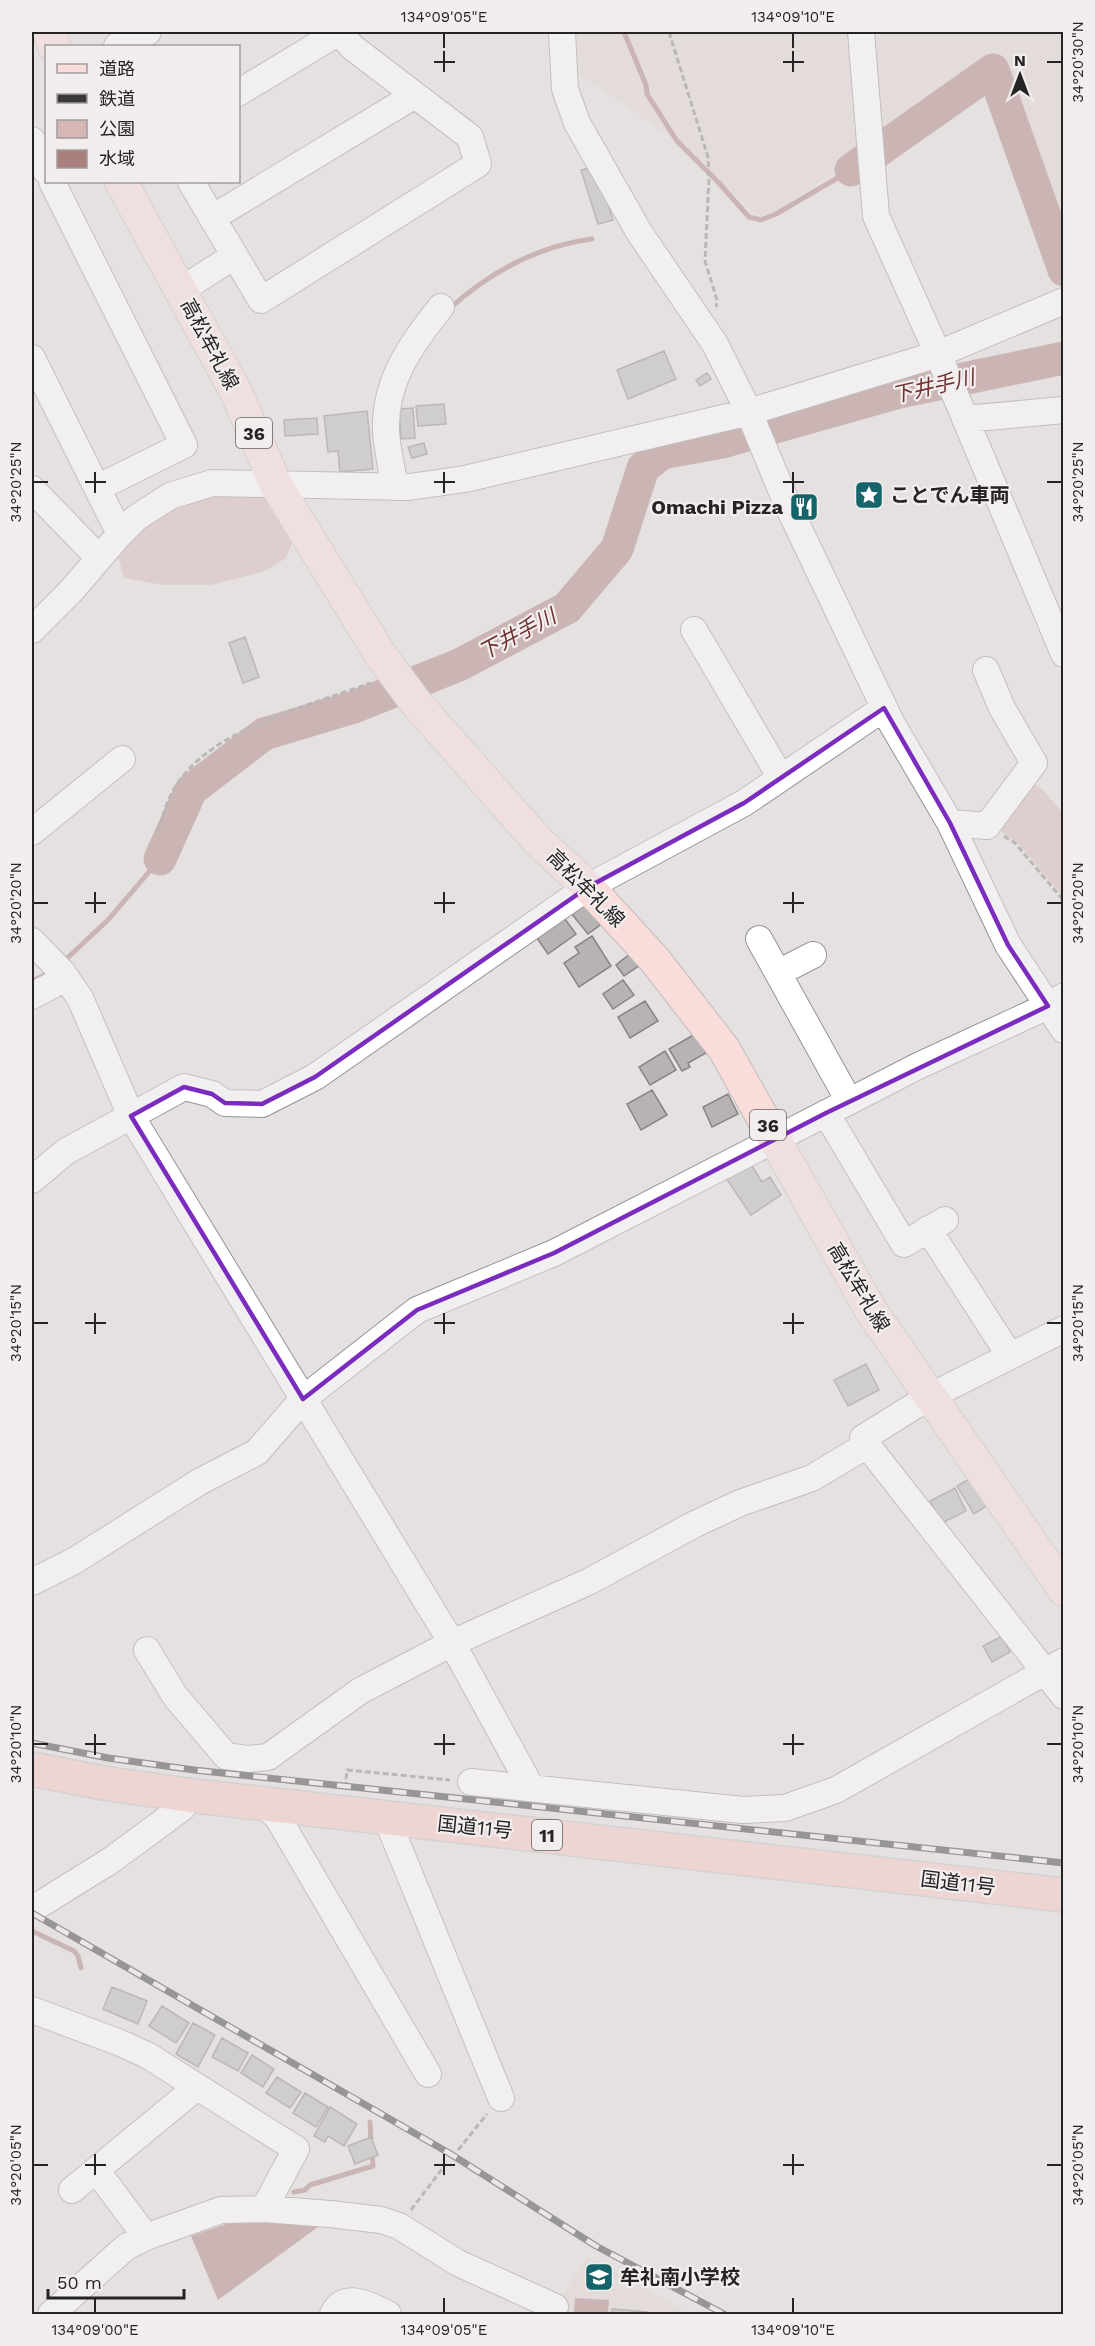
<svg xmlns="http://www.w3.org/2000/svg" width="1095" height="2346" font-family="'Work Sans','Noto Sans JP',sans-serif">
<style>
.built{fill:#e1d4d3}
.green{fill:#d7b7b5}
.water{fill:#ab7f7c}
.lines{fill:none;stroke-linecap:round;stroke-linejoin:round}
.stream{stroke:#ab7f7c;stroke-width:5}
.river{stroke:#ab7f7c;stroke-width:33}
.building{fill:#b7b3b3;stroke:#888484;stroke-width:1.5}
.minor-casing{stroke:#989493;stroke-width:28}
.major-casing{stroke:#bebdbd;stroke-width:34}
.highway-casing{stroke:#bebdbd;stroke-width:36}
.path{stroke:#878484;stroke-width:3;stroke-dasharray:6 3;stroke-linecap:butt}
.minor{stroke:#fff;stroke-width:26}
.major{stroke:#fadcda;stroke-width:32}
.highway{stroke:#f7c5c1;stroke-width:33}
.rail-casing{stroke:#3a3838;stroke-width:7}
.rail{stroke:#f3eeee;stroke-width:4.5;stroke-dasharray:14;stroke-linecap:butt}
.marked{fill:none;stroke:#7b2cbf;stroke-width:4.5;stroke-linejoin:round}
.ticks{fill:none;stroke:#252323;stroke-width:2}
.labels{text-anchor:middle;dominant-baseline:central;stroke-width:4.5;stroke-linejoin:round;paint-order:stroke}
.shield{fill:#f3eeee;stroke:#636060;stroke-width:1.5}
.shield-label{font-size:18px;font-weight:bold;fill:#252323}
.street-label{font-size:20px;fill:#252323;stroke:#f3eeee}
.poi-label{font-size:20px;font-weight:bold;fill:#252323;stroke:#f3eeee;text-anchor:start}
.water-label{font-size:21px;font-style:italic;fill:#6e3331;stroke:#f3eeee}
.neatline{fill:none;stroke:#252323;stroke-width:2}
.ticks-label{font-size:15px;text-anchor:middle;fill:#252323}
</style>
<rect width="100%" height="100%" fill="#e5e1e1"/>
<path class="built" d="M566 32H1063V244L993 70 761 220 677 141 569 68Z
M587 2256 690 2314H560L561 2297Z"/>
<path class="green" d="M262 493 296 534 286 558 263 572 211 585H163L124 578 115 545 174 498Z
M1027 778 1043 790 1063 813V897L1019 844 990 823Z"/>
<path class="water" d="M290 2218 322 2224 218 2300 191 2236 235 2221Z
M575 2298 609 2300 608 2314H574Z"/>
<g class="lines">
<path class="stream" d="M624 32 646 85 647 94 677 141 718 182 749 217 761 220 776 214 851 170
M449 309C489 273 538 246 592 239
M63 962 108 920 160 859
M32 981 49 973
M32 1931 74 1951 78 1956 81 1968
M370 2122 371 2143
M294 2192 305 2190 310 2185 373 2166 372 2152"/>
<path class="river" d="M851 170 993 70 1064 270
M160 859 191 790 264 734 354 707 459 665 567 608 617 549 643 468 662 453 722 442 899 392 1064 358"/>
</g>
<path class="building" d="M596 166 613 220 598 224 581 170Z
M664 351 676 379 628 399 617 370Z
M707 373 711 379 700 386 696 380Z
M444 404 446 424 418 426 416 406Z
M413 408 415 438 401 439 399 409Z
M367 411 373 469 340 472 338 451 328 452 324 416Z
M317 418 318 434 285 436 284 420Z
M424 443 427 454 412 458 408 447Z
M245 637 259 677 243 683 229 643Z
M584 903 600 925 588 934 571 913Z
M562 915 576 934 548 954 534 934Z
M592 936 611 966 579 987 564 963 579 953 575 947Z
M631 953 640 965 624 976 616 965Z
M623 980 634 995 613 1009 603 994Z
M645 1001 658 1021 630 1038 618 1017Z
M695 1034 706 1053 688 1063 690 1067 682 1071 669 1049Z
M665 1051 676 1070 650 1085 639 1067Z
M652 1090 667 1115 641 1130 627 1104Z
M728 1094 738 1114 712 1127 703 1107Z
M746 1157 762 1182 770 1177 781 1195 751 1215 722 1172Z
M866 1364 879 1390 848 1406 834 1380Z
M971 1478 988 1505 974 1514 957 1486Z
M955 1488 966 1511 942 1523 930 1501Z
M1002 1636 1010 1652 992 1662 983 1646Z
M112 1987 147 2001 138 2024 103 2009Z
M162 2006 189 2023 176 2043 149 2026Z
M193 2023 215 2035 198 2067 176 2054Z
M222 2038 248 2053 238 2071 212 2057Z
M252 2055 274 2069 263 2087 241 2073Z
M277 2077 301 2092 290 2108 266 2093Z
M305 2093 328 2107 316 2127 293 2113Z
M330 2107 357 2124 344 2146 328 2136 325 2142 314 2136Z
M371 2137 378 2155 355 2164 348 2146Z
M612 2309 647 2312V2314H612Z"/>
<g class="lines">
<g class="minor-casing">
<path id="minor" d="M562 32 565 89 577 123 639 232 715 344 749 412 787 504 892 724 950 823 1008 945 1064 1030
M861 32 876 216 938 354 1064 654
M117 46 148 32
M238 93 339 32
M32 140 46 171
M52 182 184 445 97 488
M191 182 261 300 478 164 470 137 352 47 339 32
M212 218 415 95
M181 290 234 256
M32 358 120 534
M965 419 1064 410
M395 487C392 469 387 450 386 431 384 382 411 344 441 307
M32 489 99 558
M32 630 71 591 120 534 136 518 170 496 212 483 409 487 465 479 749 412 938 354 1064 301
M694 630 781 778
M950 823 987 826 1034 763 1002 708 986 670
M32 832 122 759
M759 939 849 1101
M32 941 62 972 80 998 131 1116 452 1643 526 1778 529 1788
M778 973 813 955
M32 996 66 978
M826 1113 904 1244 945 1220
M32 1180 65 1152 184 1087 212 1094 225 1103 262 1104 315 1077 588 887 744 803 884 708
M928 1229 1010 1356
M867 1445 1064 1696
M32 1582 74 1561 199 1482 257 1452 303 1399 417 1310 554 1253 918 1066 1048 1006 1064 996
M147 1650 175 1696 226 1756 248 1759 268 1757 360 1691 452 1643 590 1581 695 1524 740 1503 812 1478 867 1445 863 1438 929 1397 1064 1329
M471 1782 743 1810 785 1808 836 1790 1064 1661
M264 1804 278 1818 428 2074
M389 1817 391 1829 501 2098
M39 1905 110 1861 182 1808 187 1795
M32 2010 118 2042 147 2055 296 2149 264 2209 221 2210 146 2237 126 2247 51 2314
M97 2171 146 2237
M72 2190 197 2087
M264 2209 330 2214 381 2220 399 2226 458 2263 555 2307
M333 2314C345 2290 371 2306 388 2314"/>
</g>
<g class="major-casing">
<path id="major" d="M49 32 54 46
M121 182 236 392 276 485 380 654 416 703 538 841 588 887 654 959 724 1049 870 1309 1064 1590"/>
</g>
<g class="highway-casing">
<path id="highway" d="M32 1769 103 1783 187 1795 1064 1895"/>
</g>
<path class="path" d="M669 32 708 157 709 178 705 261 717 300 716 307
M158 833C163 816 167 798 178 783 215 727 310 706 370 683
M1004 836 1015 843 1064 901
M345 1788 347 1770 450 1780
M458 2150 487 2114
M411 2210 445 2165"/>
<use href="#minor" class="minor"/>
<use href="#major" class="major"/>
<use href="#highway" class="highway"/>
<g class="rail-casing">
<path id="rail" d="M32 1743 108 1758 194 1770 1064 1863
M32 1913 449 2153 596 2246 724 2314"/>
</g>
<use href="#rail" class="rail"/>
</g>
<path d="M0 0H1095V2346H0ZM884 708 950 823 1008 945 1048 1006 826 1113 554 1253 417 1310 303 1399 131 1116 184 1087 212 1094 225 1103 262 1104 315 1077 588 887 744 803Z" fill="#e5e1e1" fill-opacity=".55" fill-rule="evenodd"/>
<path class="marked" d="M884 708 950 823 1008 945 1048 1006 826 1113 554 1253 417 1310 303 1399 131 1116 184 1087 212 1094 225 1103 262 1104 315 1077 588 887 744 803Z"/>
<path class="ticks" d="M444 33V48M793 33V48M444 51V72M793 51V72M434 62H455M783 62H804M1047 62H1062M95 472V493M444 472V493M793 472V493M33 482H48M85 482H106M434 482H455M783 482H804M1047 482H1062M95 892V913M444 892V913M793 892V913M33 903H48M85 903H106M434 903H455M783 903H804M1047 903H1062M95 1313V1334M444 1313V1334M793 1313V1334M33 1323H48M85 1323H106M434 1323H455M783 1323H804M1047 1323H1062M95 1734V1755M444 1734V1755M793 1734V1755M33 1744H48M85 1744H106M434 1744H455M783 1744H804M1047 1744H1062M95 2154V2175M444 2154V2175M793 2154V2175M33 2165H48M85 2165H106M434 2165H455M783 2165H804M1047 2165H1062M95 2298V2313M444 2298V2313M793 2298V2313"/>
<defs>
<g id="sight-square" transform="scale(1.5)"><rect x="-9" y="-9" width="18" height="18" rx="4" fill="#15646a" stroke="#f3eeee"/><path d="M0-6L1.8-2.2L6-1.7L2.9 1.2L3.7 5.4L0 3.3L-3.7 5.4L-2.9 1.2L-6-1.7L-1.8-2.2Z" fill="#fff"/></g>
<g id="restaurant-square" transform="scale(1.5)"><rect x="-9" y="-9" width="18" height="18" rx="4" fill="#15646a" stroke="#f3eeee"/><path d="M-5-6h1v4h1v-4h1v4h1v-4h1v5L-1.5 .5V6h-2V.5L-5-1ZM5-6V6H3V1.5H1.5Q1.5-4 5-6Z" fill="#fff"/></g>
<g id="school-square" transform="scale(1.5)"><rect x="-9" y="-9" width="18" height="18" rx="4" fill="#15646a" stroke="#f3eeee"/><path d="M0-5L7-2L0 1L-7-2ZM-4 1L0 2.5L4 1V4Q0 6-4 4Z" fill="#fff"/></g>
</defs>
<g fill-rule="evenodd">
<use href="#sight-square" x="869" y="495"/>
<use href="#restaurant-square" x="804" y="507"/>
<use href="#school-square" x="599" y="2277"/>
</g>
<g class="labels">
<g class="shield">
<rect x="236" y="418" width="36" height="30" rx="4.5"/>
<rect x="750" y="1110" width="36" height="30" rx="4.5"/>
<rect x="532" y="1820" width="30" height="30" rx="4.5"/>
</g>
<g class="shield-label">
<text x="254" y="433">36</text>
<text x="768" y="1125">36</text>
<text x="547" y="1835">11</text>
</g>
<g class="street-label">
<text transform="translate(210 344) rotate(62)">高松牟礼線</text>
<text transform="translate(586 888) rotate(45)">高松牟礼線</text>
<text transform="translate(859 1287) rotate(59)">高松牟礼線</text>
<text transform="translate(475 1827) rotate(6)">国道11号</text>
<text transform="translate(958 1883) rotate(7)">国道11号</text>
</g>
<g class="poi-label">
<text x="890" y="495">ことでん車両</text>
<text x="783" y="507" text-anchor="end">Omachi Pizza</text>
<text x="620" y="2277">牟礼南小学校</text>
</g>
<g class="water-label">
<text transform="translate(933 386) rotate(-13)">下井手川</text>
<text transform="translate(517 634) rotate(-28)">下井手川</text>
</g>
</g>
<rect width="1095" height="2346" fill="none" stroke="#f3eeee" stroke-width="66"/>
<rect x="45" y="45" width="195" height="138" fill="#f3eeee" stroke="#a19d9d" stroke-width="1.5"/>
<rect x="57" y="64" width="30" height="9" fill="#fadcda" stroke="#a19d9d" stroke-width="1.5"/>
<text x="99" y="75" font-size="18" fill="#252323">道路</text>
<rect x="57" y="94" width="30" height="9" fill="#3a3838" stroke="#a19d9d" stroke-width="1.5"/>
<text x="99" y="105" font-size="18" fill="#252323">鉄道</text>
<rect x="57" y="120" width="30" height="18" fill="#d7b7b5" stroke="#a19d9d" stroke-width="1.5"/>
<text x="99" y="135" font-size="18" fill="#252323">公園</text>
<rect x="57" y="150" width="30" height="18" fill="#ab7f7c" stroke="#a19d9d" stroke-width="1.5"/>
<text x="99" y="165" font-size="18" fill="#252323">水域</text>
<g transform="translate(1020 75)" stroke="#f3eeee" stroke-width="4.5" paint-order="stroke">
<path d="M0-4.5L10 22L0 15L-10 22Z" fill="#252323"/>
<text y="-9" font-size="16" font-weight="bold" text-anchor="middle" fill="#252323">N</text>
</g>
<path d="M48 2289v9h136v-9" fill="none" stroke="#252323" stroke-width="3"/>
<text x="57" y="2289" font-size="18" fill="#252323" stroke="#f3eeee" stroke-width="4.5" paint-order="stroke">50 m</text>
<rect x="33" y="33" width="1029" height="2280" class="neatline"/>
<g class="ticks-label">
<text x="444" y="22">134°09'05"E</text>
<text x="793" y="22">134°09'10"E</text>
<text transform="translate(1078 62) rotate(-90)" y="5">34°20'30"N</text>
<text transform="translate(16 482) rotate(-90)" y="5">34°20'25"N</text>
<text transform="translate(1078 482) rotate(-90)" y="5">34°20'25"N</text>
<text transform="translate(16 903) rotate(-90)" y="5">34°20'20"N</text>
<text transform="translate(1078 903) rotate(-90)" y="5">34°20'20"N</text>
<text transform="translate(16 1323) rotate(-90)" y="5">34°20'15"N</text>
<text transform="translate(1078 1323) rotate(-90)" y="5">34°20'15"N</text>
<text transform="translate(16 1744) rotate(-90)" y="5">34°20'10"N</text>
<text transform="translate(1078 1744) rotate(-90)" y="5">34°20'10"N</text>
<text transform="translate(16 2165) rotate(-90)" y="5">34°20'05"N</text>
<text transform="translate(1078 2165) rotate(-90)" y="5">34°20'05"N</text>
<text x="95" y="2335">134°09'00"E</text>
<text x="444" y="2335">134°09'05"E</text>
<text x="793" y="2335">134°09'10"E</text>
</g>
</svg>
